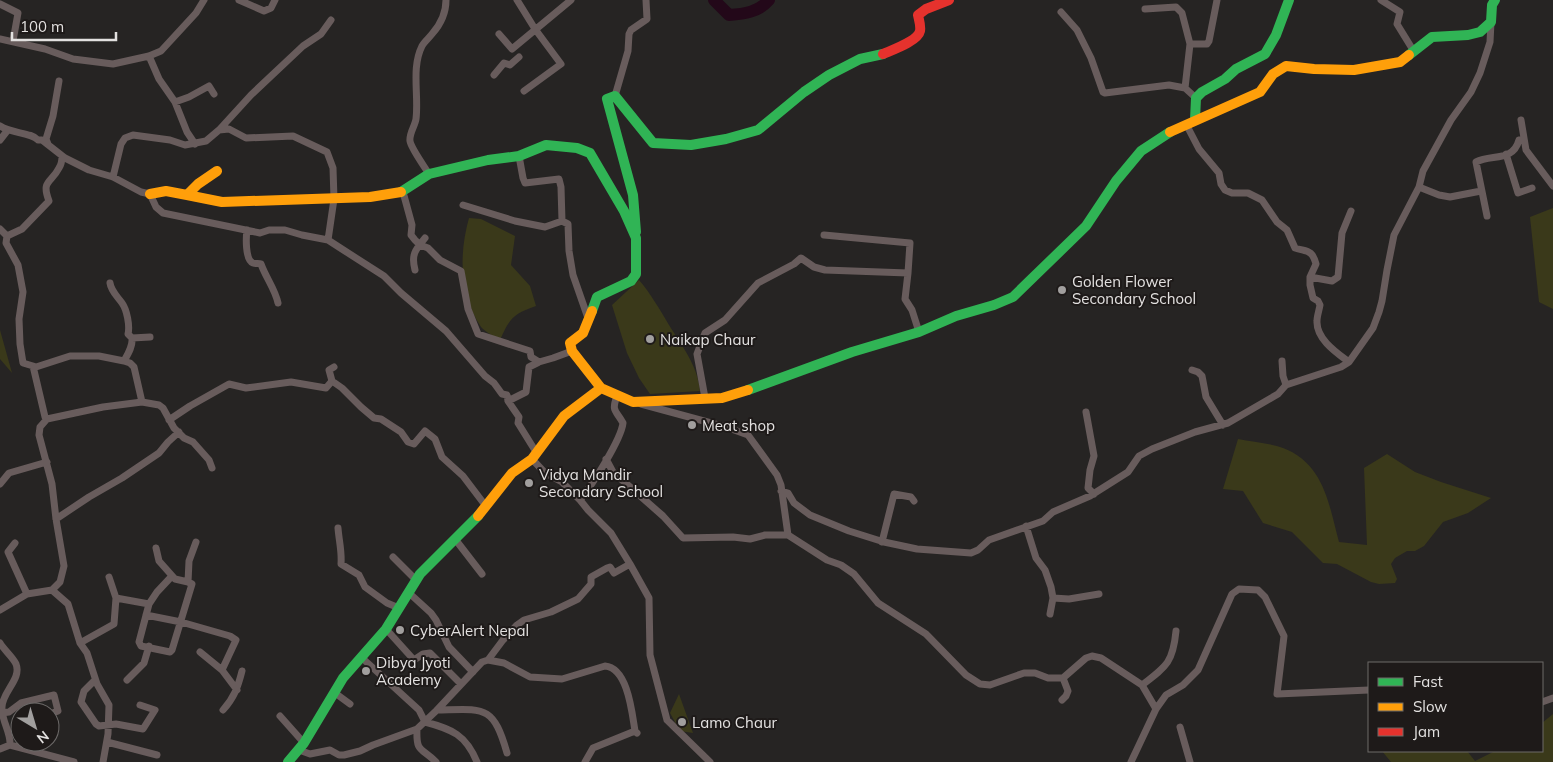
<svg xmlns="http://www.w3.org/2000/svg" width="1553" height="762" font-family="Mulish,sans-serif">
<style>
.green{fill:#3a391a}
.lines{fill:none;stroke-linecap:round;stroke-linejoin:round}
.river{stroke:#230819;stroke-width:12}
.street{stroke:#685c5c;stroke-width:7}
.fast{stroke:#30b455;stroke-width:10}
.slow{stroke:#ff9f0a;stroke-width:10}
.jam{stroke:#e5322d;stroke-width:10}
.poi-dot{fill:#a19f9e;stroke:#1e1a19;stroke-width:2}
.labels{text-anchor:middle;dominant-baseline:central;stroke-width:4;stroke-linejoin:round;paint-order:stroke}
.poi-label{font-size:15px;fill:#e3e1e0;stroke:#1e1a19;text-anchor:start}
</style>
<rect width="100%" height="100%" fill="#262423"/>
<path class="green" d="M1553 208V309L1539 302 1530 217Z
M469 218 481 219 515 236 511 265 530 286 536 306C513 314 510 318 500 340 494 336 485 332 481 327 459 295 459 253 469 218Z
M639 280C651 294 660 310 669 325 682 346 698 366 700 391L650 394 639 378 627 353 612 305Z
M0 330 12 373 0 359Z
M1238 439C1252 442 1270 443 1283 448 1325 464 1329 506 1339 542L1367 545 1364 468 1387 454 1415 472 1441 482 1491 498 1468 513 1443 522 1424 546 1415 551H1407L1395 558 1391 564 1397 579 1395 583 1379 584 1371 582 1337 564 1323 563 1292 532 1263 523 1243 491 1223 489Z
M679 694 693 733 680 731 670 713Z
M1553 714V762H1391L1382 751H1467L1475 761 1495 751H1542V723Z"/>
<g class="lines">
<path class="river" d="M714 0 729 15C744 14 759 12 769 0"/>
<path class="street" d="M239 0 264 11 271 8 275 0
M517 0 535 29 561 64 524 91
M1381 0 1400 12 1397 24 1413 50
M0 4 18 13 13 41
M1145 9 1176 7 1182 13 1190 44 1185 88
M1061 12 1077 30 1091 58 1103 92 1105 93 1169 85 1185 88 1196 98
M499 34 512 49 571 0
M0 39 45 49 73 59 113 64 149 56 161 51 196 13 204 0
M1190 44H1207L1209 41 1217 0
M149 56 159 79 175 102 187 132 195 144
M494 75 504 63 510 65 519 57
M615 96 628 51 629 34 631 30 647 19 646 0
M175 102 189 97 209 86 214 94
M1521 120 1526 150 1553 186
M1186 124 1199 149 1219 173 1221 184 1225 190 1232 193H1248L1262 200 1277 222 1287 230 1295 248C1307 252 1312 249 1316 264L1310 277V285L1313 298 1318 301 1320 305C1319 311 1317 316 1317 321 1316 339 1337 353 1349 362
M0 126C12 134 31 132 38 140H42L65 158 89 170 113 177 141 192 150 194 156 207 163 213 260 233 269 230H285L302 235 328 240 345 251 384 276 401 293 446 331 485 376 494 383 502 394 507 395 508 401 519 417 518 423 536 452
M219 130 251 95 303 46 321 34 331 20
M0 140 7 131
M48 144 46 139 53 116 59 81
M1506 154 1518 193 1532 188
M519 156 523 178 525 183 559 179 561 187 562 221
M429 174C424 166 411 148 410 141 409 133 415 126 416 119 419 95 411 68 422 46 424 42 429 38 432 34 441 24 446 14 446 0
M113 177 121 144 125 138 133 135 170 140 185 145 206 141 219 130 229 129 246 138 293 136 327 152 333 168 334 199 328 240
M1419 187 1439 195 1450 197 1481 191
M403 192 412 225 411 235 415 240 420 245 428 248 440 260 461 271 468 309 478 334 530 351 531 357 539 362 553 358 572 351
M463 205 515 221 545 227 562 221 568 224 569 251 573 275 588 318
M1487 216 1476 162C1492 154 1513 162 1519 140L1524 139
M0 229 7 236 6 243 18 265 23 292 19 319 20 344 23 363 33 366
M247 230C246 237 245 260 253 263 256 264 259 263 261 264 266 278 275 289 278 303
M824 235 910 243 908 273
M7 236 22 229 49 201C41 180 51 184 59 168 61 165 62 160 62 156
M415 270C411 255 415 250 425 238
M1310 277 1332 281 1338 277 1342 233 1351 211
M110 283C111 291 117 296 122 303 127 310 130 326 128 334L132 338
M124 361 130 363 134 367 142 402 159 405 163 408 174 428 184 438 193 442 209 460 212 468
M1282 361 1283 376 1286 385
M334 367 329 370 332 381 342 388 361 407 374 418 381 419 401 432 408 442 414 444 425 431 435 439 442 457 463 476 485 505
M1192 370 1198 372 1202 376 1206 397 1223 425
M705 398 697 354 705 333 725 320 758 283 794 264 801 258 814 267 825 270 908 273 905 299 912 310 919 332
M508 401 526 392 529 367 539 362
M641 404 726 427 748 435 777 475 781 485 788 535 827 560 841 565 854 574 878 603 926 634 966 675 980 684 990 685 1024 673H1035L1048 678H1063L1086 658 1092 656 1101 658 1142 685 1156 709
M1086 412 1094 456 1090 470 1088 488 1094 494
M47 419 103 407 142 402
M169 420 190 406 229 384 246 388 291 382 326 388 332 381
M532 459 545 473 562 482 580 500 588 510 611 533 630 564 649 598 650 655 667 720 710 762
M606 459 613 472 663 516 683 538 733 537 750 539 765 535H788
M0 484 9 473 47 462
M781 491 788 493 794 503 810 515 849 531 884 542 917 549 971 553 978 550 989 540 1043 521 1053 512 1090 496 1128 472 1139 456 1152 449 1195 432 1228 423 1278 394 1286 385 1341 367 1349 362 1373 328 1379 312 1382 301 1387 270 1394 235 1419 187 1423 171 1451 120 1471 92 1480 73 1490 42 1491 22
M580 500C592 485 621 440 623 423 616 410 611 412 617 396
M56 519 89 497 122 478 159 453 168 442 179 432
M1026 526 1036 558 1045 570 1051 587 1053 598 1050 614
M338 528C339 541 342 551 341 564L359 575 365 587 387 603 399 608
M455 539 482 574
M882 542 894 494 911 497 914 501
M15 543 8 552 27 594
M156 548 159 561 175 579 188 582
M393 557 416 580
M172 576 157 592 149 604 139 642 141 646 170 652 172 650 192 584 188 582 189 561 196 542
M408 592 431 613 436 620 449 647 473 672
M116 598 149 604
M1053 598 1069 599 1099 594
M0 610 27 594 52 590
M146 615 181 622 230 636 236 640 222 670
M386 629 414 660 423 654 430 653 461 684
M0 643C4 650 13 657 16 664 22 679 2 692 2 707 1 720 11 732 10 745L74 762
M80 643 114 624 116 598 109 577
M200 652 222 670 237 690
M361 657 419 710 425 722C452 729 466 735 477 762
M488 660 503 640 517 625 524 620 551 612 578 599 591 584V577L607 568 610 567 614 573 630 564
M95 680 84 691 81 702 96 724 99 726 116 724 143 729 155 710 140 705
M127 680 144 663 149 646
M1142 685C1167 666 1173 662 1176 631
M335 693 350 704
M1062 700 1066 696 1068 691 1063 678
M1542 702 1553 698
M223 710C234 698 238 687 242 671
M437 710C484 709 493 704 507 753
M2 713 9 712 21 703 54 695 58 711 50 714
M280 716 304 743
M1180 727 1190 762
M417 729C416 753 421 747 436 762
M107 742 157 755
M0 749 10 745
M299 750 310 754 330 750 339 755H344L360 751 373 745 417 729 437 710 482 662 488 660 504 663 530 677 562 679 605 666C628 668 632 713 635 731L637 733
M103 762 108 734 109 705 97 684 87 653 80 643 68 604 52 590 60 582 64 566 56 519 52 484 39 435 40 427 47 419 45 417 33 366 36 367 70 356H99L124 361C128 354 133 346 132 338L150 337
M585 762 593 748 635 731
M1131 762 1156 709 1166 695 1183 685 1198 670 1232 594 1239 589 1258 590 1265 597 1284 636 1277 694 1369 690"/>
<path class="fast" d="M1409 55 1432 37 1468 35 1480 32 1491 22 1492 5 1495 0
M1195 120 1196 98 1202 92 1225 79 1236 69 1265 54 1276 35 1289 0
M401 192 429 174 488 160 519 156 546 145 577 148 590 153 624 211 636 238V274L631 281 597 297 592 311
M636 232 633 195 607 99 615 96 653 143 691 145 726 139 758 130 804 92 829 75 860 59 883 54
M748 390 852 352 919 332 956 316 994 305 1013 297 1086 226 1116 181 1141 151 1170 132
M288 762 304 743 343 678 386 629 420 574 478 516"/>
<path class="slow" d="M1170 132 1260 92 1273 74 1286 66 1314 69 1354 70 1400 62 1409 55
M150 194 166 191 187 195 198 184 217 171
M187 195 222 202 370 197 401 192
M592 311 583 333 570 343 572 351 601 388
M478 516 512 473 532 459 564 416 601 388 633 402 722 398 748 390"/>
<path class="jam" d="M883 54C892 50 918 41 920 31 921 26 919 20 918 15L926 9 949 0"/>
</g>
<g class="poi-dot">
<circle cx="1062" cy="290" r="5"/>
<circle cx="650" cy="339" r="5"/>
<circle cx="692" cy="425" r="5"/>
<circle cx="529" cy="483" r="5"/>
<circle cx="400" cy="630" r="5"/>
<circle cx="366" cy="671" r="5"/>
<circle cx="682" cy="722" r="5"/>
</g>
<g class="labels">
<g class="poi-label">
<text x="1072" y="281">Golden Flower<tspan x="1072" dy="17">Secondary School</tspan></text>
<text x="660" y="339">Naikap Chaur</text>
<text x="702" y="425">Meat shop</text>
<text x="539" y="474">Vidya Mandir<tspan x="539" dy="17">Secondary School</tspan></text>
<text x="410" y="630">CyberAlert Nepal</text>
<text x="376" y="662">Dibya Jyoti<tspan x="376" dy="17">Academy</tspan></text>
<text x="692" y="722">Lamo Chaur</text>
</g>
</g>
<rect x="1368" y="662" width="175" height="90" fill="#1e1a19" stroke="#6d6a69"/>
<rect x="1378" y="678" width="25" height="8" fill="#30b455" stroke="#6d6a69"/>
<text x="1413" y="687" font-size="15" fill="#e3e1e0">Fast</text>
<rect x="1378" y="703" width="25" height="8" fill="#ff9f0a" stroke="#6d6a69"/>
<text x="1413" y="712" font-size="15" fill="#e3e1e0">Slow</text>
<rect x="1378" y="728" width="25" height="8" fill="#e5322d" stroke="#6d6a69"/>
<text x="1413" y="737" font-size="15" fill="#e3e1e0">Jam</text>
<g transform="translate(35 727) rotate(142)"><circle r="24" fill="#1e1a19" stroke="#6d6a69"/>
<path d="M0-4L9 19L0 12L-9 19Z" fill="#a19f9e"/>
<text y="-8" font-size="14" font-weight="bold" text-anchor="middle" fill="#e3e1e0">N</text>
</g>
<path d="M12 32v8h104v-8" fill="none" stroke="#e3e1e0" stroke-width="2.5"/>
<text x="20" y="32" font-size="15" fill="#e3e1e0" stroke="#1e1a19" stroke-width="4" paint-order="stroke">100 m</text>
</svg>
